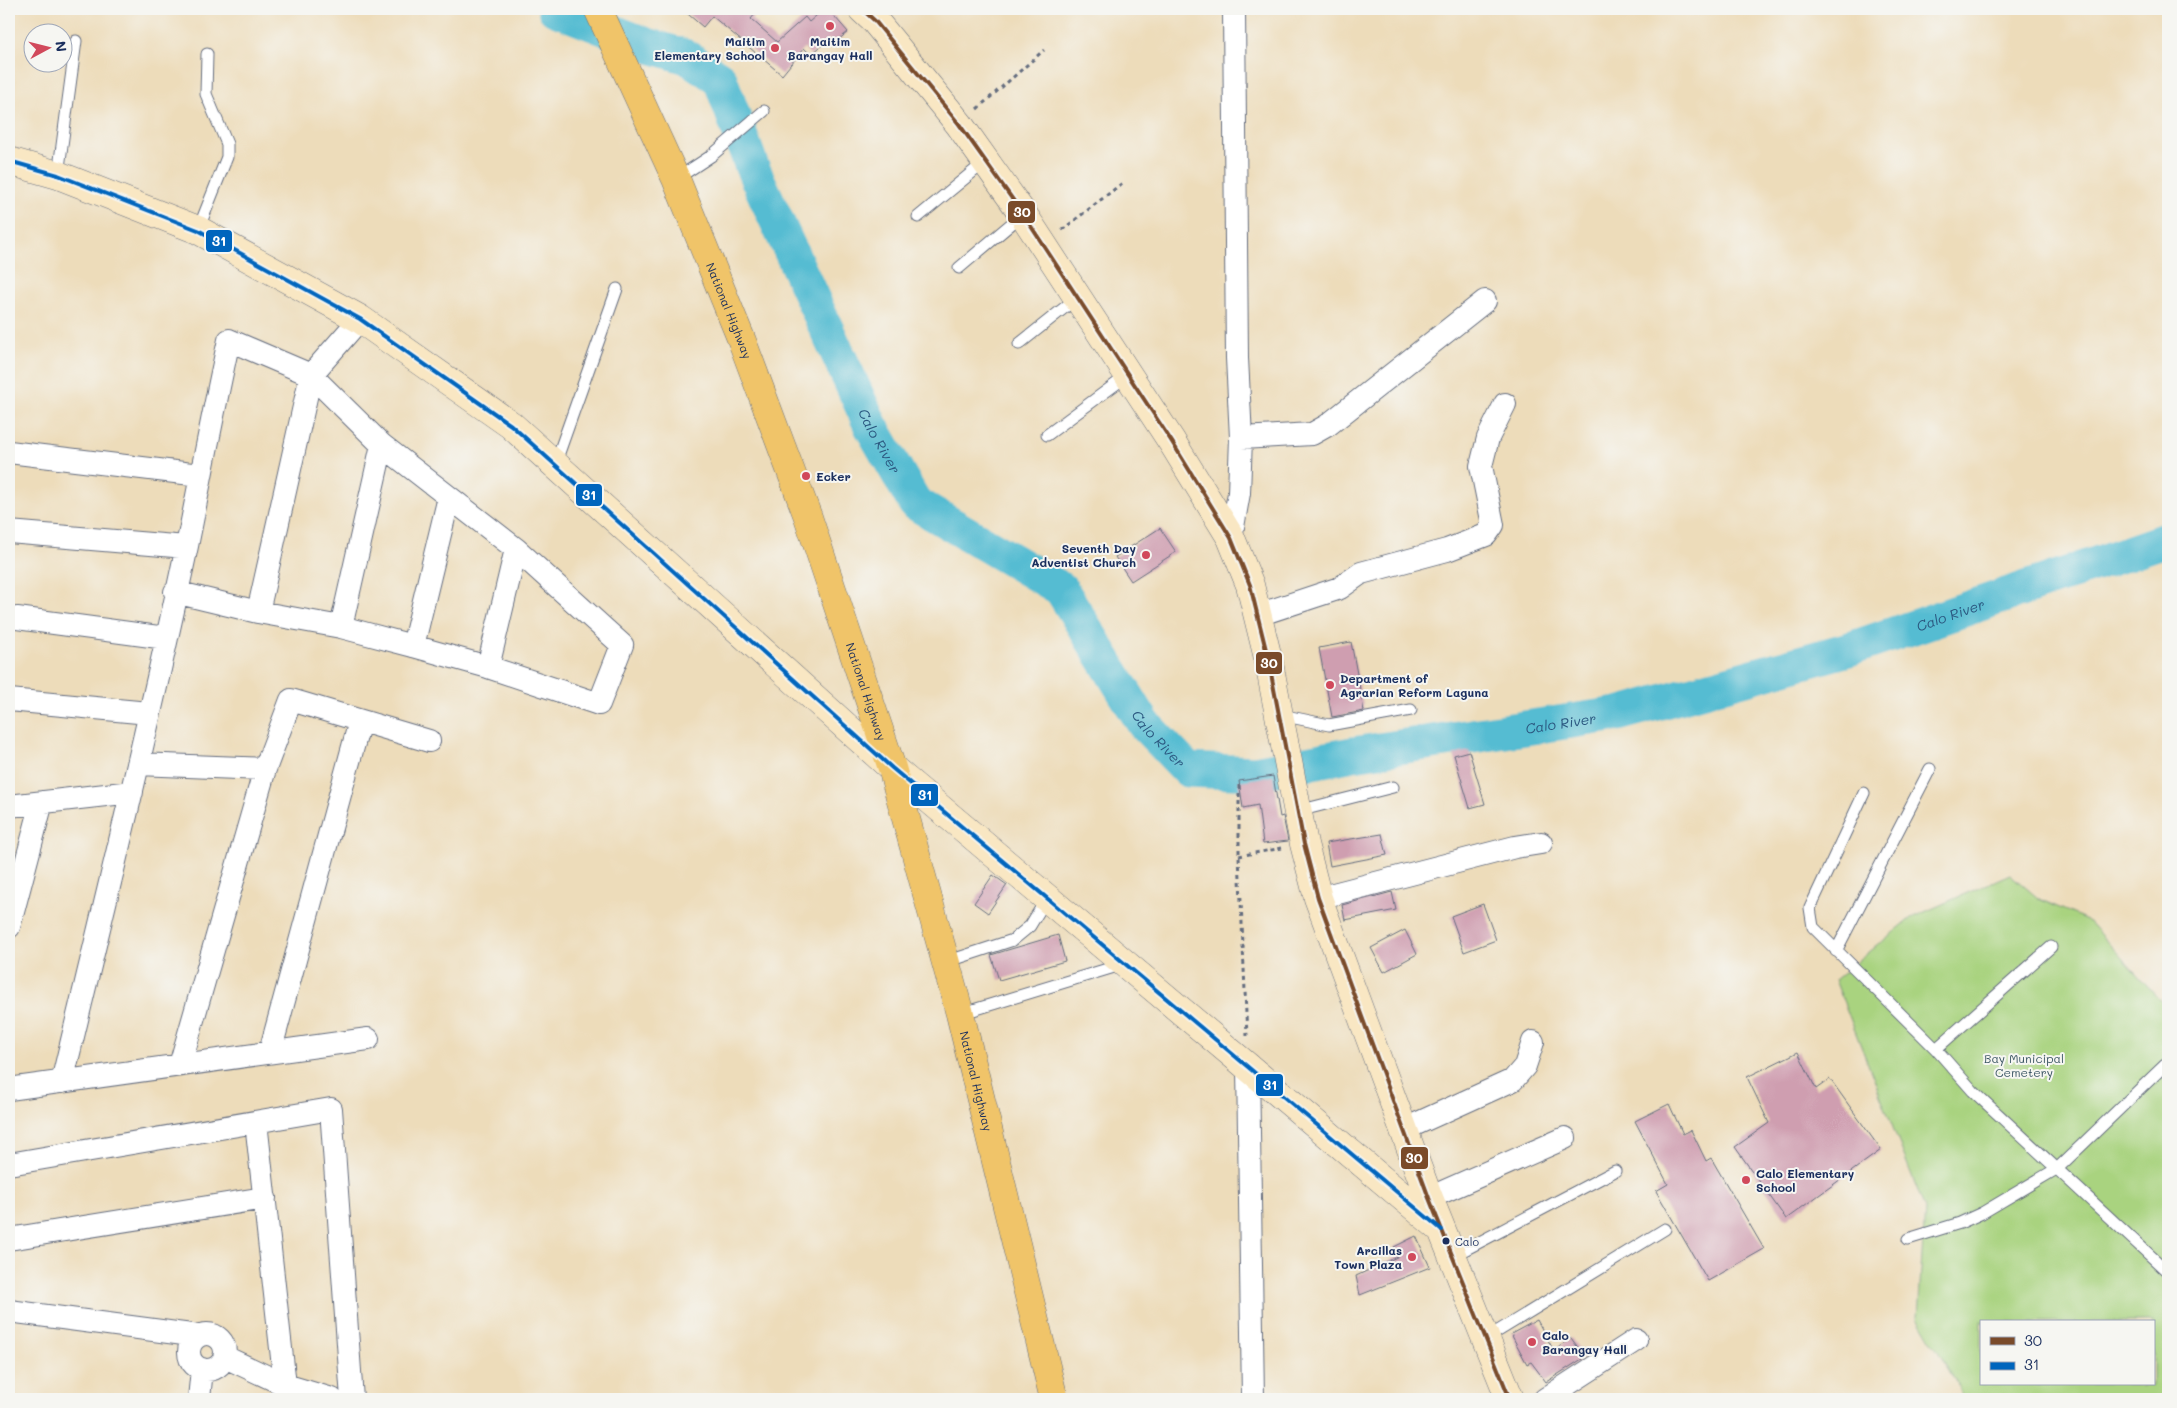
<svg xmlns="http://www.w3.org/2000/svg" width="2177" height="1408" font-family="Mali,sans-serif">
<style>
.green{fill:#a9d37f;stroke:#62816e;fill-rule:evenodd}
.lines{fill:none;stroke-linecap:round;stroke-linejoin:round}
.river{stroke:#55bcd2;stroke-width:35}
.building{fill:#cf9eb0}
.service-casing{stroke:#646c7e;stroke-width:13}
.minor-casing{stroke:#646c7e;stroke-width:24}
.secondary-casing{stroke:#646c7e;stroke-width:29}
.primary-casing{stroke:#646c7e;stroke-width:29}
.path{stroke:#646c7e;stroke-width:3;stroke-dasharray:4 4;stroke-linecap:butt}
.service{stroke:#fff;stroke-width:11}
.minor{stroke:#fff;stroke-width:22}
.secondary{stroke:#f9e7c3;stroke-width:28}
.primary{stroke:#f0c469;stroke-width:28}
.bus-1-casing{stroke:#f6f6f2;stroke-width:8}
.bus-2-casing{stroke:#f6f6f2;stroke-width:8}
.bus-1{stroke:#7a4b2a;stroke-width:4}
.bus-2{stroke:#0065bd;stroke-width:4}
.poi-dot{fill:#d1495b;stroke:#f6f6f2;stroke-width:2}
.bus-dot{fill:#1b2f5e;stroke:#f6f6f2;stroke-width:2}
.labels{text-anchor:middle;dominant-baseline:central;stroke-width:4;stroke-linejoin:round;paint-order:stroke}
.bus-label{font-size:11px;fill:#1b2f5e;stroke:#f6f6f2;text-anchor:start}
.poi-label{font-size:12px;font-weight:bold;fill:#1b2f5e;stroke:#f6f6f2;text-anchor:start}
.street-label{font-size:12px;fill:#1b2f5e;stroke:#f6f6f2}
.park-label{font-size:12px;fill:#3e5866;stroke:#f6f6f2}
.water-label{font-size:14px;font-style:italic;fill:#2c5981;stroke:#f6f6f2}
.line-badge{stroke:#f6f6f2;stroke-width:2}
.badge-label{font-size:14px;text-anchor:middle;font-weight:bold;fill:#fff}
</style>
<rect width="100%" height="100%" fill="#f6f6f2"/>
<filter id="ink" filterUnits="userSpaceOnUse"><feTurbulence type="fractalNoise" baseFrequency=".02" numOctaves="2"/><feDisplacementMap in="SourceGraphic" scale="10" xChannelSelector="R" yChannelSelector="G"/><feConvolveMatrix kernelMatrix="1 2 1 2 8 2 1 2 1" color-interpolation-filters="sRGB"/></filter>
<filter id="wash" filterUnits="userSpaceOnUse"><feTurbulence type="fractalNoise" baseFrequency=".0096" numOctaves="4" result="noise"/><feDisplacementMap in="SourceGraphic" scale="20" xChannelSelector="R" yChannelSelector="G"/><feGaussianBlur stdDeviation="1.12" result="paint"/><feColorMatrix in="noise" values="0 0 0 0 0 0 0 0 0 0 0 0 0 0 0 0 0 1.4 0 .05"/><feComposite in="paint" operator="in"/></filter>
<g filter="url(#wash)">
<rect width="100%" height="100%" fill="#eddcba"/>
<path class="green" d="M2010 874 2039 899 2087 920 2168 1008V1399H1963L1957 1384 1918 1317 1925 1209 1835 980 1911 918ZM1981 1322H2153V1384H1981Z"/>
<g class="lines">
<path class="river" id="s1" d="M555 9 647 45 687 57 720 79 752 167 871 426 915 503 1061 589 1144 724 1188 770 1255 773 1353 754 1618 714 1856 647 2168 539"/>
</g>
<g id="blocks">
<path class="building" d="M682 9H759L751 19 777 42 805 17 809 22 824 9H828L848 32 833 44 829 39 811 55 804 48 782 75 712 16 703 27Z
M1160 528 1176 552 1131 581 1115 557Z
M1351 642 1364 711 1332 717 1319 648Z
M1469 751 1485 804 1470 808 1454 755Z
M1273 776 1280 817 1283 816 1288 841 1263 844 1258 805 1243 808 1239 781Z
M1382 834 1387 855 1330 866 1326 843Z
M993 875 1007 885 988 913 974 903Z
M1392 892 1396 910 1345 920 1342 905Z
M1483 904 1496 940 1464 952 1451 916Z
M1405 930 1417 954 1384 972 1371 948Z
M1058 935 1065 961 999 980 991 955Z
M1798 1052 1816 1089 1830 1079 1881 1150 1786 1219 1735 1147 1769 1123 1747 1077Z
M1669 1104 1683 1134 1691 1130 1706 1161 1711 1158 1764 1249 1708 1281 1656 1191 1668 1184 1635 1121Z
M1416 1236 1430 1267 1360 1295 1356 1276 1399 1256 1394 1247Z
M1537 1320 1554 1351 1571 1338 1585 1357 1546 1382 1531 1362 1527 1364 1511 1334Z"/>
</g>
</g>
<g filter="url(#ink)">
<use href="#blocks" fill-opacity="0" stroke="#646c7e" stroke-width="1"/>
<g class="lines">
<g class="service-casing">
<path id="service" d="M58 175 76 41
M676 179 711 156 764 111
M918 217 986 161
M198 230 227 157V144L206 94 207 54
M959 268 1023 214
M1019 344 1078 297
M1047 435 1128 375
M555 464 617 289
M1281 715 1329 725 1411 710
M1864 793 1810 908 1813 927 1936 1049 1973 1091 2168 1272
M1298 811 1393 787
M1836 951 1930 769
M946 962 1013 940 1030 926 1047 898
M960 1014 1124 964
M1936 1049 2051 947
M1908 1239 1960 1223 1982 1213 2058 1168 2165 1065
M1453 1256 1615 1171
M1485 1339 1665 1229"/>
</g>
<g class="minor-casing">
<path id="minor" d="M1241 438 1312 434 1328 425 1485 301
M9 452 200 475
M9 532 186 547
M1231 538 1239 493 1241 438 1237 358 1234 9
M258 612 311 375 360 319
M1258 615 1340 588 1361 573 1447 550 1486 535 1493 525 1481 466 1488 438 1505 404
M17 618 166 638
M341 627 382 445
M413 646 449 497
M488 667 516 549
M9 700 149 713
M138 764 265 769
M9 806 132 792
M1318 898 1515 847 1541 843
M9 927 42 802
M270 1052 360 721
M180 1065 265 769 291 700 429 741
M1248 1066 1253 1399
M62 1082C105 903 149 725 187 546 201 477 214 408 229 340L311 375 382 445 516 549 622 645 599 704 488 667 413 646 341 627 258 612 175 592
M9 1089 368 1039
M256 1122 285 1385 283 1399
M1405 1129 1513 1080 1525 1066 1533 1042
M9 1164 331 1109 352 1399
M1429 1198 1565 1138
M9 1239 265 1198
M9 1311 199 1336
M189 1352a18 18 0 1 1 36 0a18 18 0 1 1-36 0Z
M225 1357 285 1385 332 1399
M199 1399 202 1369
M1545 1399 1636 1340"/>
</g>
<g class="secondary-casing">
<path id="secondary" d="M862 9 875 21 959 124 1023 214 1172 442 1231 538 1250 585 1268 658 1304 844 1318 898 1429 1198 1510 1399
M9 161 58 175 198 230 360 319 511 425 892 768 1442 1230"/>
</g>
<g class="primary-casing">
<g id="primary">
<path id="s2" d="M598 9 676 179 742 341 808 517 892 768 960 1014 1054 1399"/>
</g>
</g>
<path class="path" d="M977 109 1044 50
M1062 230 1125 181
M1239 785V856L1247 1036
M1239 856 1282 848"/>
<use href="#service" class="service"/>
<use href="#minor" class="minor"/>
<use href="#secondary" class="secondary"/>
<use href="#primary" class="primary"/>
<g class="bus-1-casing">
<path id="bus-1" d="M862 9 875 21 959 124 1023 214 1172 442 1231 538 1250 585 1268 658 1304 844 1318 898 1429 1198 1510 1399"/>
</g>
<g class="bus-2-casing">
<path id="bus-2" d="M9 161 58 175 198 230 360 319 511 425 892 768 1442 1230"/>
</g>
<use href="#bus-1" class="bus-1"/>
<use href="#bus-2" class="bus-2"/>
</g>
</g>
<g class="poi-dot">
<circle cx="830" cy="26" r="5"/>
<circle cx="775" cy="48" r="5"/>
<circle cx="806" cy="476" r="5"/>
<circle cx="1146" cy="555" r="5"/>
<circle cx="1330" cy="685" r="5"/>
<circle cx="1746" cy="1180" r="5"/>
<circle cx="1412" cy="1257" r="5"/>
<circle cx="1532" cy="1342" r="5"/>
</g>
<circle class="bus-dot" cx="1446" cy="1241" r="4.5"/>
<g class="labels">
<g class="bus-label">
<text x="1455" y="1241">Calo</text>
</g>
<g class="poi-label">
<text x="765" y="41" text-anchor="end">Maitim<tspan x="765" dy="14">Elementary School</tspan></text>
<text x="830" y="41" text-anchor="middle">Maitim<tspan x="830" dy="14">Barangay Hall</tspan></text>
<text x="816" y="476">Ecker</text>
<text x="1136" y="548" text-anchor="end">Seventh Day<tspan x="1136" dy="14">Adventist Church</tspan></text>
<text x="1340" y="678">Department of<tspan x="1340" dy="14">Agrarian Reform Laguna</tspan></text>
<text x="1756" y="1173">Calo Elementary<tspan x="1756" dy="14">School</tspan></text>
<text x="1402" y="1250" text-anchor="end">Arcillas<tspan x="1402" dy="14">Town Plaza</tspan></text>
<text x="1542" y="1335">Calo<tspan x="1542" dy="14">Barangay Hall</tspan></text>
</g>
<g class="street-label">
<text stroke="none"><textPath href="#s2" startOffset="329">National Highway</textPath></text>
<text stroke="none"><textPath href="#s2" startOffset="734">National Highway</textPath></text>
<text stroke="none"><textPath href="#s2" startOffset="1139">National Highway</textPath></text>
</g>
<g class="park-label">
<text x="2024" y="1058">Bay Municipal<tspan x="2024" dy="14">Cemetery</tspan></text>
</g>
<g class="water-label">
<text stroke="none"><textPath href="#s1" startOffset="576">Calo River</textPath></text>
<text stroke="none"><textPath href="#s1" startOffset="1821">Calo River</textPath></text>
<text stroke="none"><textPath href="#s1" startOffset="1416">Calo River</textPath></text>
<text stroke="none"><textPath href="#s1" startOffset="996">Calo River</textPath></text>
</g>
</g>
<g class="line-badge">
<rect x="1007" y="200" width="29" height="24" rx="5" fill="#7a4b2a"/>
<rect x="205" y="229" width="28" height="24" rx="5" fill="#0065bd"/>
<rect x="575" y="483" width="28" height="24" rx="5" fill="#0065bd"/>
<rect x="1255" y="651" width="28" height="24" rx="5" fill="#7a4b2a"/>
<rect x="910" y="783" width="29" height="24" rx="5" fill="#0065bd"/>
<rect x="1255" y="1073" width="29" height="24" rx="5" fill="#0065bd"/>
<rect x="1400" y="1146" width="29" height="24" rx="5" fill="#7a4b2a"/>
</g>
<g class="badge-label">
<text x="1022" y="217">30</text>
<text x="219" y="246">31</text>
<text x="589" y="500">31</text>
<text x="1269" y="668">30</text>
<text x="925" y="800">31</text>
<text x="1270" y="1090">31</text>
<text x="1414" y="1163">30</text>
</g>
<rect width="2177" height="1408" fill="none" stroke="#f6f6f2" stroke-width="30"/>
<rect x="1980" y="1320" width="175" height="65" fill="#f6f6f2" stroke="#9ea6b7"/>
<rect x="1990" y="1337" width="25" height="8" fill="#7a4b2a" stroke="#9ea6b7"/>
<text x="2024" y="1346" font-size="15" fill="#1b2f5e">30</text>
<rect x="1990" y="1362" width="25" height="8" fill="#0065bd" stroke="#9ea6b7"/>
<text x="2024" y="1370" font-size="15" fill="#1b2f5e">31</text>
<g transform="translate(48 48) rotate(83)"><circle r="24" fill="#f6f6f2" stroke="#9ea6b7"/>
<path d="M0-4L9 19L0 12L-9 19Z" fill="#d1495b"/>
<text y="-8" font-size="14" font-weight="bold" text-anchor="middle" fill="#1b2f5e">N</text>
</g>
</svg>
